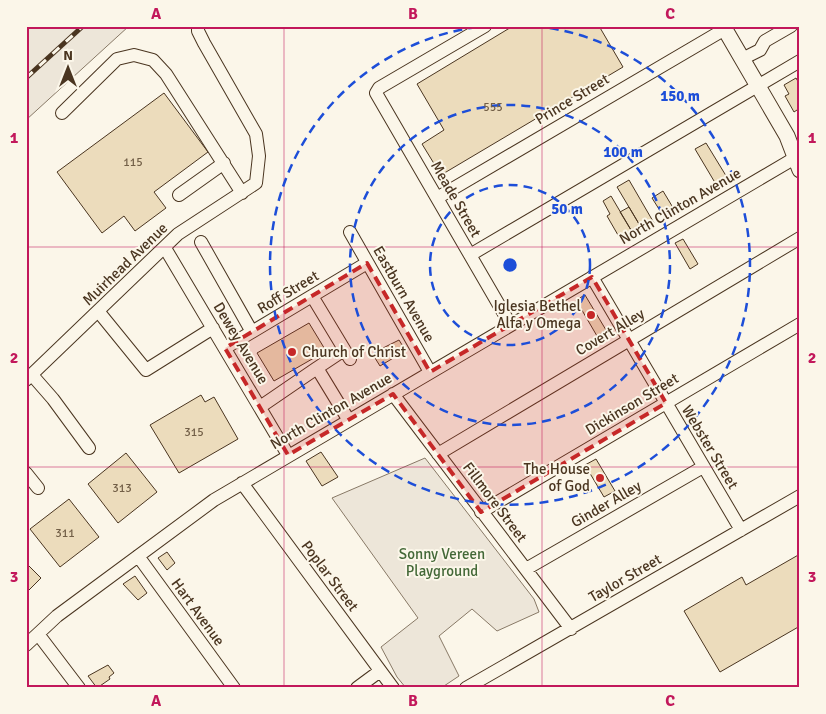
<svg xmlns="http://www.w3.org/2000/svg" width="826" height="714" font-family="Signika,sans-serif">
<style>
.green{fill:#ede6d9;stroke:#887966}
.building{fill:#ecdcbc;stroke:#4a3520}
.lines{fill:none;stroke-linecap:round;stroke-linejoin:round}
.minor-casing{stroke:#4a3520;stroke-width:14}
.major-casing{stroke:#4a3520;stroke-width:17}
.minor{stroke:#fbf6e9;stroke-width:12}
.major{stroke:#fbf6e9;stroke-width:15}
.rail-casing{stroke:#4a3520;stroke-width:5}
.rail{stroke:#fbf6e9;stroke-width:3;stroke-dasharray:9;stroke-linecap:butt}
.marked{fill:#c62828;fill-opacity:0.2;stroke:#c62828;stroke-width:4;stroke-dasharray:10 6;stroke-linejoin:round}
.grid{fill:none;stroke:#c2185b;stroke-width:1;stroke-opacity:0.55}
.ring{fill:none;stroke:#1d4ed8;stroke-width:2.5;stroke-dasharray:9 6}
.poi-dot{fill:#c62828;stroke:#fbf6e9;stroke-width:2}
.labels{text-anchor:middle;dominant-baseline:central;stroke-width:4;stroke-linejoin:round;paint-order:stroke}
.number-label{font-size:12px;fill:#725f47}
.street-label{font-size:15px;fill:#4a3520;stroke:#fbf6e9}
.poi-label{font-size:15px;fill:#4a3520;stroke:#fbf6e9;text-anchor:end}
.park-label{font-size:15px;fill:#436837;stroke:#fbf6e9}
.centre{fill:#1d4ed8;stroke:#fbf6e9;stroke-width:2.5}
.ring-label{font-size:15px;text-anchor:middle;font-weight:bold;fill:#1d4ed8;stroke:#fbf6e9;stroke-width:4;stroke-linejoin:round;paint-order:stroke}
.neatline{fill:none;stroke:#c2185b;stroke-width:2}
.grid-label{font-size:16px;text-anchor:middle;font-weight:bold;fill:#c2185b}
</style>
<rect width="100%" height="100%" fill="#fbf6e9"/>
<path class="green" d="M26 26H129L26 120Z
M425 458 534 599 539 612 497 631 472 609 439 636 459 676 441 688H406L397 677 381 647 418 618 332 498Z"/>
<path class="building" d="M513 26H599L623 67 441 175 422 144 444 130 417 84Z
M796 78 800 85V108L794 112 785 96 789 94 784 85Z
M164 93 208 152 154 192 166 208 135 231 124 216 102 233 57 172Z
M706 143 728 179 717 186 695 149Z
M629 180 654 223 642 229 617 187Z
M663 191 675 211 664 217 652 198Z
M611 196 634 235 622 242 607 216 610 214 603 201Z
M629 207 642 229 634 235 620 212Z
M683 239 698 264 690 269 675 243Z
M585 295 606 330 597 336 576 300Z
M309 323 326 351 274 381 257 353Z
M399 340 404 348 394 353 395 357 380 366 375 358 385 352 383 348Z
M201 395 205 402 214 397 238 439 179 473 150 425Z
M321 452 338 477 322 486 306 461Z
M126 453 157 492 118 523 88 484Z
M596 459 615 491 604 497 585 465Z
M69 499 99 537 60 567 30 529Z
M167 552 175 563 167 570 158 558Z
M800 554V626L720 672 684 611 742 577 746 585Z
M26 563 41 578 26 593Z
M135 576 147 593 138 600 123 584Z
M108 665 114 673 109 677 110 679 97 688 88 676Z"/>
<g class="lines">
<g class="minor-casing">
<path id="minor" d="M485 26 379 88 376 93 510 324
M742 59 760 50 765 41 791 26
M62 113 117 59 134 55 153 60 166 74 242 193
M179 195 224 163
M437 198 725 29
M350 232 430 372
M201 242 252 332
M165 248 288 455
M470 255 800 61
M592 277 741 530
M312 296 350 359
M98 311 146 370 213 328
M225 348 367 263
M317 368 344 350
M32 375 53 399 89 448
M26 380 178 234 256 183 259 156 256 134 204 43 198 31V26
M393 394 571 629
M260 407 317 368 348 419
M438 454 800 238
M26 473 38 488
M242 483 393 688
M481 512 800 324
M138 556 234 688
M526 569 703 467
M38 634 79 688
M26 645 57 616 214 500 800 155
M357 688 380 671
M466 688 800 496"/>
</g>
<g class="major-casing">
<path id="major" d="M723 26 787 136 800 170"/>
</g>
<use href="#minor" class="minor"/>
<use href="#major" class="major"/>
<g class="rail-casing">
<path id="rail" d="M26 78 83 26"/>
</g>
<use href="#rail" class="rail"/>
</g>
<path class="marked" d="M367 263 430 372 592 277 666 403 481 512 393 394 288 455 225 348Z"/>
<path class="grid" d="M284 26V688M542 26V688M26 247H800M26 467H800"/>
<g class="ring">
<circle cx="510" cy="265" r="80"/>
<circle cx="510" cy="265" r="160"/>
<path d="M535 26A240 240 0 1 1 485 26"/>
</g>
<g class="poi-dot">
<circle cx="591" cy="315" r="5"/>
<circle cx="292" cy="352" r="5"/>
<circle cx="600" cy="478" r="5"/>
</g>
<g class="labels">
<g class="number-label">
<text x="493" y="107">555</text>
<text x="133" y="162">115</text>
<text x="194" y="432">315</text>
<text x="122" y="488">313</text>
<text x="65" y="533">311</text>
</g>
<g class="street-label">
<text transform="translate(572 99) rotate(-31)">Prince Street</text>
<text transform="translate(456 199) rotate(60)">Meade Street</text>
<text transform="translate(680 206) rotate(-30)">North Clinton Avenue</text>
<text transform="translate(125 264) rotate(-44)">Muirhead Avenue</text>
<text transform="translate(288 292) rotate(-31)">Roff Street</text>
<text transform="translate(404 294) rotate(60)">Eastburn Avenue</text>
<text transform="translate(610 332) rotate(-31)">Covert Alley</text>
<text transform="translate(241 343) rotate(59)">Dewey Avenue</text>
<text transform="translate(632 404) rotate(-31)">Dickinson Street</text>
<text transform="translate(331 411) rotate(-30)">North Clinton Avenue</text>
<text transform="translate(710 447) rotate(59)">Webster Street</text>
<text transform="translate(495 502) rotate(53)">Fillmore Street</text>
<text transform="translate(606 504) rotate(-30)">Ginder Alley</text>
<text transform="translate(330 576) rotate(53)">Poplar Street</text>
<text transform="translate(625 578) rotate(-30)">Taylor Street</text>
<text transform="translate(198 612) rotate(54)">Hart Avenue</text>
</g>
<g class="poi-label">
<text x="581" y="306">Iglesia Bethel<tspan x="581" dy="17">Alfa y Omega</tspan></text>
<text x="302" y="352" text-anchor="start">Church of Christ</text>
<text x="590" y="469">The House<tspan x="590" dy="17">of God</tspan></text>
</g>
<g class="park-label">
<text x="442" y="554">Sonny Vereen<tspan x="442" dy="17">Playground</tspan></text>
</g>
</g>
<circle cx="510" cy="265" r="8" class="centre"/>
<g class="ring-label">
<text x="680" y="101">150 m</text>
<text x="623" y="157">100 m</text>
<text x="567" y="214">50 m</text>
</g>
<rect width="826" height="714" fill="none" stroke="#fbf6e9" stroke-width="55"/>
<g transform="translate(68 68)" stroke="#fbf6e9" stroke-width="4" paint-order="stroke">
<path d="M0-4L9 19L0 12L-9 19Z" fill="#4a3520"/>
<text y="-8" font-size="14" font-weight="bold" text-anchor="middle" fill="#4a3520">N</text>
</g>
<rect x="28" y="28" width="770" height="658" class="neatline"/>
<g class="grid-label">
<text x="156" y="19">A</text>
<text x="413" y="19">B</text>
<text x="670" y="19">C</text>
<text x="14" y="143">1</text>
<text x="812" y="143">1</text>
<text x="14" y="363">2</text>
<text x="812" y="363">2</text>
<text x="14" y="582">3</text>
<text x="812" y="582">3</text>
<text x="156" y="706">A</text>
<text x="413" y="706">B</text>
<text x="670" y="706">C</text>
</g>
</svg>
